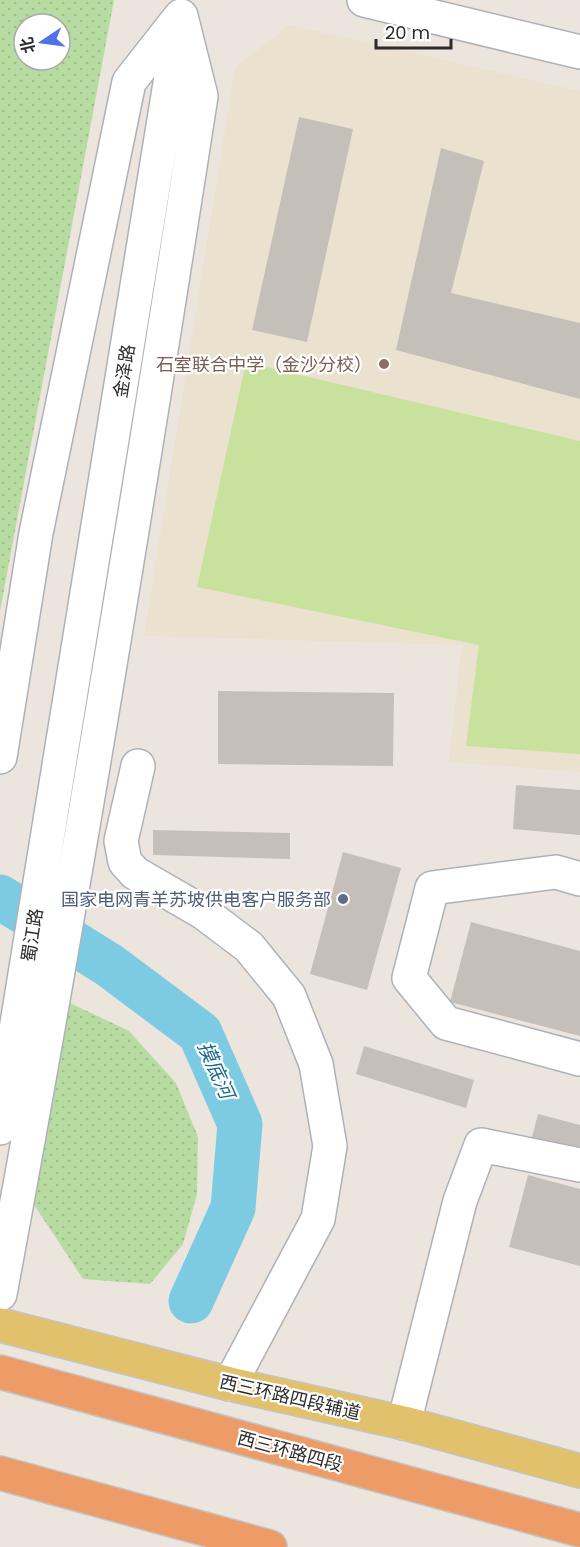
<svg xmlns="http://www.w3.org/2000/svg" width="580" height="1547" font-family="Poppins,'Noto Sans SC',sans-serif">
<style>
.education{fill:#ebe1cf}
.park{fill:url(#park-dots);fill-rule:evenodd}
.pitch{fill:#c8e29d}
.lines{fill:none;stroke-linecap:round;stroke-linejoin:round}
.river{stroke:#7ccbe2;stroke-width:45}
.building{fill:#c4c0b9}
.minor-casing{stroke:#afb1b9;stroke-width:36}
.major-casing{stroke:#c4c4c4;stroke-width:36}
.highway-casing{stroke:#c4c4c4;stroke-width:36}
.minor{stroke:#fff;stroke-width:33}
.major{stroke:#e2c16c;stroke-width:33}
.highway{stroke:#ed9b67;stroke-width:33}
.education-dot{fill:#8d6e63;stroke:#fff;stroke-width:2}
.service-dot{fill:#5c6f8a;stroke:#fff;stroke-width:2}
.labels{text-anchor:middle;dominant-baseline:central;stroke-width:4.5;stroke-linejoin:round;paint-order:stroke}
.education-label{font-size:18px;fill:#785e54;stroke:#fff;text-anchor:end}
.street-label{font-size:18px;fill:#2b2b2b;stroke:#fff}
.service-label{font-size:18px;fill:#4e5e75;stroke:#fff;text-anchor:end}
.water-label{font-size:20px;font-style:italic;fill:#1c6b8d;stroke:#fff}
</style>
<defs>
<pattern id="park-dots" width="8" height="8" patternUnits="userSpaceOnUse" patternTransform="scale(1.5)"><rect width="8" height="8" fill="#b7dca1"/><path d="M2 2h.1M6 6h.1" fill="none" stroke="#9ebd8b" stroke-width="1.8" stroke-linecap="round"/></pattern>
</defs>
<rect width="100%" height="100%" fill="#ebe5de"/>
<path class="education" d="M289 25 580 91V772L449 762 462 645 144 636 235 68Z"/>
<path class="park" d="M0 0H114L0 611ZM24 24H60V60H24Z
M70 1003 129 1031 176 1083 198 1137 197 1194 183 1244 150 1284 83 1279 27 1194Z"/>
<path class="pitch" d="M246 362 580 441V754L466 746 479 645 197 587Z"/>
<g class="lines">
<path class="river" d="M0 897 109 965 200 1033 240 1124 233 1208 191 1301"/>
</g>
<path class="building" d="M299 117 353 129 307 342 252 330Z
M441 148 484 161 451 293 580 323V399L396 350Z
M218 691 394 693 393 766 218 764Z
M516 785 580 790V835L513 829Z
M153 830 290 833V859L153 855Z
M343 852 401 868 367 990 310 974Z
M471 922 580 951V1036L450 1002Z
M364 1046 474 1080 466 1108 356 1074Z
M538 1114 580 1125V1154L531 1141Z
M528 1175 580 1189V1266L509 1247Z"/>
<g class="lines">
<g class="minor-casing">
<path id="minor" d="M364 0 580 52
M0 757 36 533 129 82 180 17
M138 766 121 841 125 862 135 873 204 913 249 947 289 996 316 1064 330 1146 318 1219 230 1384
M580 879 556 872 432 888 409 978 446 1023 580 1059
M0 1128 179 28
M0 1294C74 896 139 496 201 96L181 16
M404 1423 460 1201 481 1145 580 1165"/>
</g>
<g class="major-casing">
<path id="major" d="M0 1325 230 1384 404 1423 580 1471"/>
</g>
<g class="highway-casing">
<path id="highway" d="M0 1372 580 1530
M0 1473 270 1547"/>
</g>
<use href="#minor" class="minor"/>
<use href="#major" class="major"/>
<use href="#highway" class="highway"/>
</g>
<circle class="education-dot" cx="384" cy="364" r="6"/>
<circle class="service-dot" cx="343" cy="899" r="6"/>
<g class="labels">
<g class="education-label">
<text x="372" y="364">石室联合中学（金沙分校）</text>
</g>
<g class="street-label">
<text transform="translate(124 371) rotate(-81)">金泽路</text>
<text transform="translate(32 935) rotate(-81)">蜀江路</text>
<text transform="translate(290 1397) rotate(13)">西三环路四段辅道</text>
<text transform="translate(290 1451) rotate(15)">西三环路四段</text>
</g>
<g class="service-label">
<text x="331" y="899">国家电网青羊苏坡供电客户服务部</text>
</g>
<g class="water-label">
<text transform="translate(216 1070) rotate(66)">摸底河</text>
</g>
</g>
<g transform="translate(42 42) rotate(257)"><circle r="28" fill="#ffffff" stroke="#aaaaaa" stroke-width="1.5"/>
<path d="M0-4.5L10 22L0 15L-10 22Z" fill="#5072e6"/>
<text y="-9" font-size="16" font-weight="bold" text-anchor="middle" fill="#2b2b2b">北</text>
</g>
<path d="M376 39v9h75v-9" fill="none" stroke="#2b2b2b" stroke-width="3"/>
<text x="385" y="39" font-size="18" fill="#2b2b2b" stroke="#ffffff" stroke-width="4.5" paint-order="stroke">20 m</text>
</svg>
